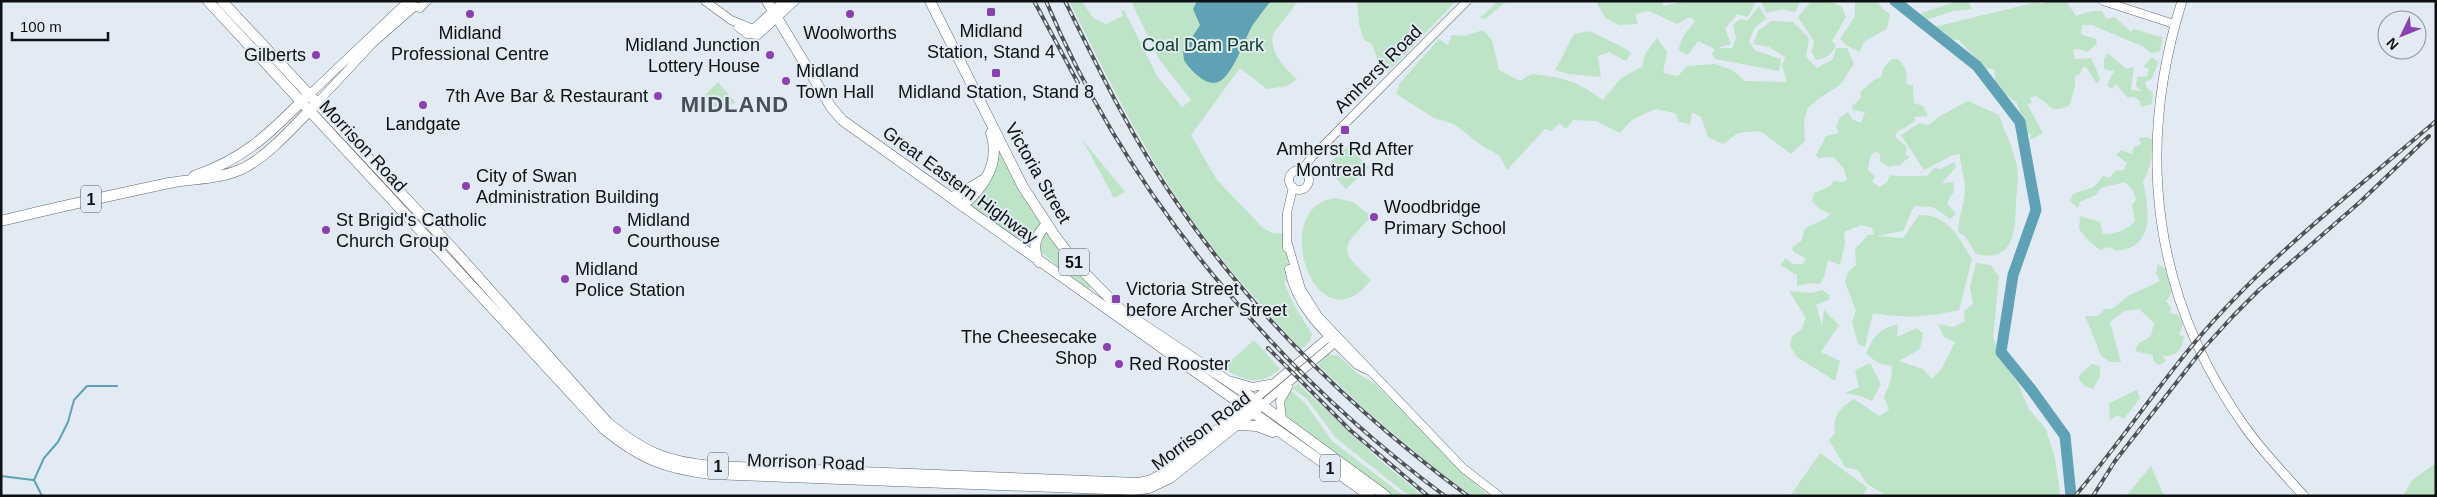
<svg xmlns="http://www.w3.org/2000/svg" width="2437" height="497" font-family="Arial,sans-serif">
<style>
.green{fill:#bde4c7}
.water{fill:#60a2b5}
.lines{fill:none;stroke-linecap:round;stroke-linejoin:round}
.stream{stroke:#60a2b5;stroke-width:2}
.river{stroke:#60a2b5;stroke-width:11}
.tertiary-casing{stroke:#626a71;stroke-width:9}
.secondary-casing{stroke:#626a71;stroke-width:10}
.primary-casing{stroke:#626a71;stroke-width:11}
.trunk-casing{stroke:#626a71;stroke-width:11}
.tertiary{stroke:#fff;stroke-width:8}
.secondary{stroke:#fff;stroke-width:9}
.primary{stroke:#fff;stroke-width:10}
.trunk{stroke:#fff;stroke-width:10}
.rail-casing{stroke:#4e5356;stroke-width:4}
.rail{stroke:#e2ebf3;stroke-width:2;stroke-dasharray:5.5;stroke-linecap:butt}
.poi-dot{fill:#8b40b2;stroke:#e2ebf3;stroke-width:2}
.labels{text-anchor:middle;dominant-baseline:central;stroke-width:4;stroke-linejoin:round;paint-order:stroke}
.shield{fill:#e2ebf3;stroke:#4e5256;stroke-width:1}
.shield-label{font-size:16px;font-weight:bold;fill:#0e1113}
.poi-label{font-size:18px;fill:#0e1113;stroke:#e2ebf3;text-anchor:start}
.park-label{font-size:18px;fill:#074422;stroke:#e2ebf3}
.street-label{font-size:18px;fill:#0e1113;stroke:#e2ebf3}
.district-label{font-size:22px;font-weight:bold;letter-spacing:1px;fill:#484f56;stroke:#e2ebf3}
</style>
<rect width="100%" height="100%" fill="#e2ebf3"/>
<path class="green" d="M1069 1H1082L1093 18 1106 24 1123 16 1121 11 1124 10 1157 76 1182 107 1191 100 1159 59 1131 1H1298L1273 34C1269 52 1285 68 1297 79L1287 86 1267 89 1240 68 1191 135 1217 180 1263 228 1273 233 1287 234V257L1291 278 1284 283 1295 307 1312 334 1310 341 1301 349C1262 306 1221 262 1187 213 1141 146 1105 73 1069 1Z
M1357 1H1456L1389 71 1378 62 1372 44 1364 40 1359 24Z
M1498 1H1507L1485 19 1480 18Z
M1596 1H1663V6L1681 2 1756 1 1748 17 1737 14 1725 29 1731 44 1718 48H1732L1736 38 1733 25 1740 19 1748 20 1759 6 1766 18 1754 29 1749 42 1755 50 1781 59 1779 71 1715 59 1712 54 1715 49 1698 41 1688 55 1678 50 1684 35 1695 21 1690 17 1677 24 1649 11 1635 14 1638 24 1619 25 1605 18Z
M1761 1H1801L1795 12 1782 9 1766 13Z
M1811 1H1829L1842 7 1846 17 1832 41 1836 45C1831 55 1827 58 1816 60L1812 52 1814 41 1798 17Z
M1855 1H1877L1883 9 1890 14 1887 29 1865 41 1859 52 1846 45 1840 39 1855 16Z
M1952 1H1968L1972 9 1953 11 1926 20 1921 13 1952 3Z
M2048 1H2066L2076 16 2092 11H2102L2106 19 2115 17 2131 32 2133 29C2144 31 2152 36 2163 37L2160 51 2151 53 2144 47 2092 25H2082L2081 34 2096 39 2097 44 2087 52 2078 49 2073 50 2075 59 2091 58 2100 78 2097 84 2086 67H2083L2080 74 2075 76V86L2070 105C2049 115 2052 105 2036 96L2030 98 2032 103 2027 104 2043 133 2030 140 2031 134H2027L2017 103 2002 91 1995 81 1994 69H1986L1959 40 1950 39 1944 32 1934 27 2037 2 2042 4Z
M1771 21 1793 22 1809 38 1806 57 1817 68 1833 59 1836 48H1847L1854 64 1840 85 1821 97 1807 109 1804 122 1805 141 1791 154 1760 131 1738 133 1723 144 1708 137 1701 117 1692 112 1690 124 1679 122 1675 113 1655 109 1632 120 1620 133 1596 121 1573 120 1566 129 1559 123 1552 131 1545 129 1507 170 1499 155 1482 146 1454 124 1434 118 1396 94 1400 83 1439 39 1448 45 1452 35 1465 36 1483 30 1492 40 1499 70 1520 81 1531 74C1563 77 1577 81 1603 100L1621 78 1642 67 1645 54 1657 38 1667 52 1663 73 1678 76 1687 66 1715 64 1732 70 1745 81 1787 82 1782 66 1785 57 1769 47 1753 44 1758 31Z
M1590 31C1602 38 1622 45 1631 53L1626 61 1609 52 1598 56 1601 77 1568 74 1555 70C1563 57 1567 46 1574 34Z
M2108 53 2126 69 2134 67 2131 90 2141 91 2136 86 2137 77 2147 76 2149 69 2143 67 2152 57 2158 62 2152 79 2145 82 2147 88 2153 93 2152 104 2141 107 2140 101 2134 97 2128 98 2116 84 2112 89 2107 85 2114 71 2104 69V59Z
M1892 59H1898C1906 68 1908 73 1906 84L1913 85 1914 103 1923 106 1928 116 1914 117 1916 121 1897 132 1895 137 1907 147 1905 155 1910 156 1900 165 1888 167 1880 161V154L1875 151 1870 158 1868 170 1875 176 1872 182 1880 187 1887 182 1890 175C1902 178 1914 175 1927 176L1934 168 1940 169 1954 162 1956 167 1942 183 1953 182 1954 191 1947 203 1956 214 1950 219 1933 207 1914 206 1903 231 1876 236 1903 238 1919 215C1948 214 1958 237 1972 259L1959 310C1925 317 1908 319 1873 313L1865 347 1858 344 1852 322 1856 311 1845 282 1848 272 1856 265 1855 249 1868 235H1874L1872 228 1861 225 1844 232 1845 243 1840 265 1828 260 1824 277 1820 284 1811 283 1797 286V275L1780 265 1786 258 1793 264H1803L1806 259 1794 252 1792 248 1802 240C1803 220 1820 227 1830 214L1818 208 1812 201 1814 193 1830 186 1834 181 1842 182 1847 180 1844 169 1834 157 1818 158 1816 155 1826 136 1839 133 1836 127 1840 117 1848 112 1852 119 1861 123 1865 112 1853 110 1852 106 1860 99 1861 91 1874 80 1881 77 1884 67Z
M718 82 736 103 699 109 696 104Z
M1968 101 1999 115C2005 132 2014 150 2017 167 2019 178 2017 191 2016 202 2015 231 2015 263 1976 254L1965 236 1958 232C1958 217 1965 204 1965 189 1965 177 1960 166 1960 154L1953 155 1924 170 1901 135 1919 123 1929 125 1938 117Z
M2147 137 2152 140C2152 158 2151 166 2143 182 2149 211 2156 247 2116 251L2110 247 2100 250 2088 240 2079 229 2080 216 2100 222 2103 234C2116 234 2128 230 2135 221L2132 205 2136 200 2133 191 2125 182 2101 188 2096 195 2080 202 2078 208 2070 201 2073 194 2094 187 2103 176 2109 178 2115 171 2124 170 2127 163 2116 155 2121 150 2132 154 2133 148 2141 144 2139 138Z
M1082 139 1125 192 1114 198Z
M996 142 1043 226 1034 250 964 205 974 197Z
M1348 146 1369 167 1358 178 1355 177 1357 179 1346 189 1326 167 1336 157 1340 159 1337 156Z
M1335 198 1353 202 1371 216C1342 250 1336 247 1371 280 1367 284 1362 291 1357 294 1308 327 1273 206 1335 198Z
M1046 230 1091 287 1087 292 1038 249V239Z
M1976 263 1991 265 1999 277 1993 338 2009 371 2018 383 2028 408 2046 429 2055 458 2060 492 2057 496H1887L1867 484 1858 470 1845 467 1829 440 1835 433C1832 417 1840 407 1854 399L1879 416 1889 410 1884 397 1891 380 1892 366 1878 363 1866 354C1873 336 1879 329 1898 324L1897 337 1916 328 1923 333 1920 349 1899 361 1923 369 1932 379 1942 368 1955 342 1944 337 1938 324 1954 327 1965 321 1964 311 1973 304 1970 287Z
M2158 264 2165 269 2172 293 2166 301 2171 307 2170 313 2178 315 2183 324 2179 335 2184 336C2182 350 2177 357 2162 356L2166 361 2158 365 2153 360V355L2135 351 2138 344 2151 336 2154 323 2139 309 2124 311 2110 322 2121 362H2110L2101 356C2096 343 2091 330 2085 316H2098L2105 309H2112L2128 296 2160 281 2156 273Z
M1822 290 1829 295 1830 299 1816 305 1822 326 1824 310 1839 325 1821 352 1840 361 1835 381 1797 357 1790 346 1792 336 1801 330 1806 318 1789 291 1812 293Z
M1254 340 1280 369C1260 387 1244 381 1223 368Z
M1328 354 1339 356 1358 374 1375 384 1488 496H1472L1426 461 1368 412 1318 365Z
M1870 363 1881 384 1872 401 1860 396 1845 393 1859 387 1855 370Z
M2091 364 2100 366V376L2093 389 2084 386 2078 377Z
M1298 384 1376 457 1423 496H1411L1404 492 1336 438 1307 399 1292 388Z
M1289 389 1306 404 1332 441 1404 496H1392L1297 428 1283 414 1282 396Z
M2137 390 2140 398 2124 419 2118 415 2110 420 2109 403Z
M1820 453 1868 488 1862 496H1790Z
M2436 463V496H2403L2412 480Z
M2151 466 2164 496H2126Z"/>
<path class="water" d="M1197 1H1271C1264 9 1258 18 1252 26 1245 39 1232 77 1218 82 1206 87 1189 69 1184 60L1183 51 1200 25 1193 9Z"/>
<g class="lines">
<path class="stream" d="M1 476 33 480
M34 480 44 458 58 442 68 422 74 400 87 386H117
M34 480 42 496"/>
<path class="river" d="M1895 1 1977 66 2020 122 2036 210 2013 275 2001 352 2031 389 2065 436 2071 496"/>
<g class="tertiary-casing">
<path id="tertiary" d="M705 1 731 20 753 29 784 1
M2103 1 2174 24
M411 5 420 8 427 1
M738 27 747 34 758 35 795 1
M309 95 408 1
M317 103 373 43 414 7
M1289 180a10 10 0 1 1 20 0a10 10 0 1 1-20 0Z
M1301 171 1311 158 1467 1
M1288 244 1301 289 1318 316 1463 468 1499 496
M1287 248V213L1293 187
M1289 269C1296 310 1330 337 1357 365L1367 370
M1232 381 1253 387 1269 384
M1254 400 1332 334
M1261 406 1338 340
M1282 420 1280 401 1288 387"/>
</g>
<g class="secondary-casing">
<path id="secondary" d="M2182 1C2135 151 2153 298 2245 427 2262 451 2284 474 2304 496"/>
</g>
<g class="primary-casing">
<path id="primary" d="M208 1 604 429C639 458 665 469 711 474L1133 490 1149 488 1170 478 1258 408
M222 1 455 251 608 423C644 452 666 462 712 466L1138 483 1151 480 1163 474 1254 400
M194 176C244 159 269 134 305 98
M1 221C57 207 113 195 169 183 195 178 219 180 244 168 270 154 292 128 313 107"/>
</g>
<g class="trunk-casing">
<path id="trunk" d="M767 1 831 107 842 120 1370 496
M930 1 1023 187 1055 236 1077 265 1121 310 1244 392 1386 496
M950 197 958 195 983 180
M962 206C983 188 1001 163 991 133
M1039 262C1032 247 1035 236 1047 224
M1238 425 1257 426 1273 432"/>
</g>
<use href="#tertiary" class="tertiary"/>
<use href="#secondary" class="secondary"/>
<use href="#primary" class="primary"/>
<use href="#trunk" class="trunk"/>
<g class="rail-casing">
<path id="rail" d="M1034 1 1078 83
M1046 1C1128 196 1276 371 1445 496
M1065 1C1099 70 1133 140 1177 203 1255 317 1357 414 1468 496
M1268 348 1350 430 1428 496
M2075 496C2118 446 2154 391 2196 341 2266 258 2354 191 2436 121
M2093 496 2115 461 2202 350 2234 315 2259 290 2360 202 2429 136"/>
</g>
<use href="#rail" class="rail"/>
</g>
<g class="poi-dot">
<rect x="986" y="7" width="10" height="10" rx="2.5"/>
<circle cx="470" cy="14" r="5"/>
<circle cx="850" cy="14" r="5"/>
<circle cx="316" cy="55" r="5"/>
<circle cx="770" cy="55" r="5"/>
<rect x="991" y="68" width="10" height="10" rx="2.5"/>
<circle cx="786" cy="81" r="5"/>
<circle cx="658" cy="96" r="5"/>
<circle cx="423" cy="105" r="5"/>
<rect x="1340" y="125" width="10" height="10" rx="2.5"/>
<circle cx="466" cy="186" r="5"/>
<circle cx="1374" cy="217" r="5"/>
<circle cx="326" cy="230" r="5"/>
<circle cx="617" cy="230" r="5"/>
<circle cx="565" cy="279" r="5"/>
<rect x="1111" y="294" width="10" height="10" rx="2.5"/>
<circle cx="1107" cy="347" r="5"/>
<circle cx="1119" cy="364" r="5"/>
</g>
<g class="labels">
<g class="shield">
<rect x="81" y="185.5" width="20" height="27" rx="4"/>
<rect x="1059" y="248.5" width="30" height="27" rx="4"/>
<rect x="708" y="452.5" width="20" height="27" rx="4"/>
<rect x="1320" y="454.5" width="20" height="27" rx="4"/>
</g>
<g class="shield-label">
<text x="91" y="199">1</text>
<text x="1074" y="262">51</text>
<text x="718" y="466">1</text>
<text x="1330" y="468">1</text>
</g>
<g class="poi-label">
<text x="991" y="31" text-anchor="middle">Midland<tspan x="991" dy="21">Station, Stand 4</tspan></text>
<text x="470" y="33" text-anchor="middle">Midland<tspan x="470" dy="21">Professional Centre</tspan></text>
<text x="850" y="33" text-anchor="middle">Woolworths</text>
<text x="760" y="45" text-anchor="end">Midland Junction<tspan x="760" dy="21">Lottery House</tspan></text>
<text x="306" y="55" text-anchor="end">Gilberts</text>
<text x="796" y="71">Midland<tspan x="796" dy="21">Town Hall</tspan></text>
<text x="996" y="92" text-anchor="middle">Midland Station, Stand 8</text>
<text x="648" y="96" text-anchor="end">7th Ave Bar &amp; Restaurant</text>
<text x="423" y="124" text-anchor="middle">Landgate</text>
<text x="1345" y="149" text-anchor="middle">Amherst Rd After<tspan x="1345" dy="21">Montreal Rd</tspan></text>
<text x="476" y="176">City of Swan<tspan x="476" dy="21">Administration Building</tspan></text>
<text x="1384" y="207">Woodbridge<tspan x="1384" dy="21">Primary School</tspan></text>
<text x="336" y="220">St Brigid's Catholic<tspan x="336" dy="21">Church Group</tspan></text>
<text x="627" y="220">Midland<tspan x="627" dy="21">Courthouse</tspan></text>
<text x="575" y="269">Midland<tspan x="575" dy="21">Police Station</tspan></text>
<text x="1126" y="289">Victoria Street<tspan x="1126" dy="21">before Archer Street</tspan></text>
<text x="1097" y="337" text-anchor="end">The Cheesecake<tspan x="1097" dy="21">Shop</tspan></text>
<text x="1129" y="364">Red Rooster</text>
</g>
<g class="park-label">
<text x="1203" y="45">Coal Dam Park</text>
</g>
<g class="street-label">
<text transform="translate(1378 69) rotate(-45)">Amherst Road</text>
<text transform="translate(363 146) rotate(47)">Morrison Road</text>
<text transform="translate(1038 173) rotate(60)">Victoria Street</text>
<text transform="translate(960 185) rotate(36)">Great Eastern Highway</text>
<text transform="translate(1201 431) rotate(-37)">Morrison Road</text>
<text transform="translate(806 462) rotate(2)">Morrison Road</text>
</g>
<g class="district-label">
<text x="735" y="104">MIDLAND</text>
</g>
</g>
<rect width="2437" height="497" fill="none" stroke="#0e1113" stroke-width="5"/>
<g transform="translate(2402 35) rotate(227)"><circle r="24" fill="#e2ebf3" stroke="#8d9499"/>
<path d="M0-4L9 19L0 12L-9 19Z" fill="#8b40b2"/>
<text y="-8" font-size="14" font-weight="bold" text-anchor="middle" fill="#0e1113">N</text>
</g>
<path d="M12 32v8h96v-8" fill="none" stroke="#0e1113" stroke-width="2.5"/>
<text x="20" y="32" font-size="15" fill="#0e1113" stroke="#e2ebf3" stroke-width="4" paint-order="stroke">100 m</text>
</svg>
